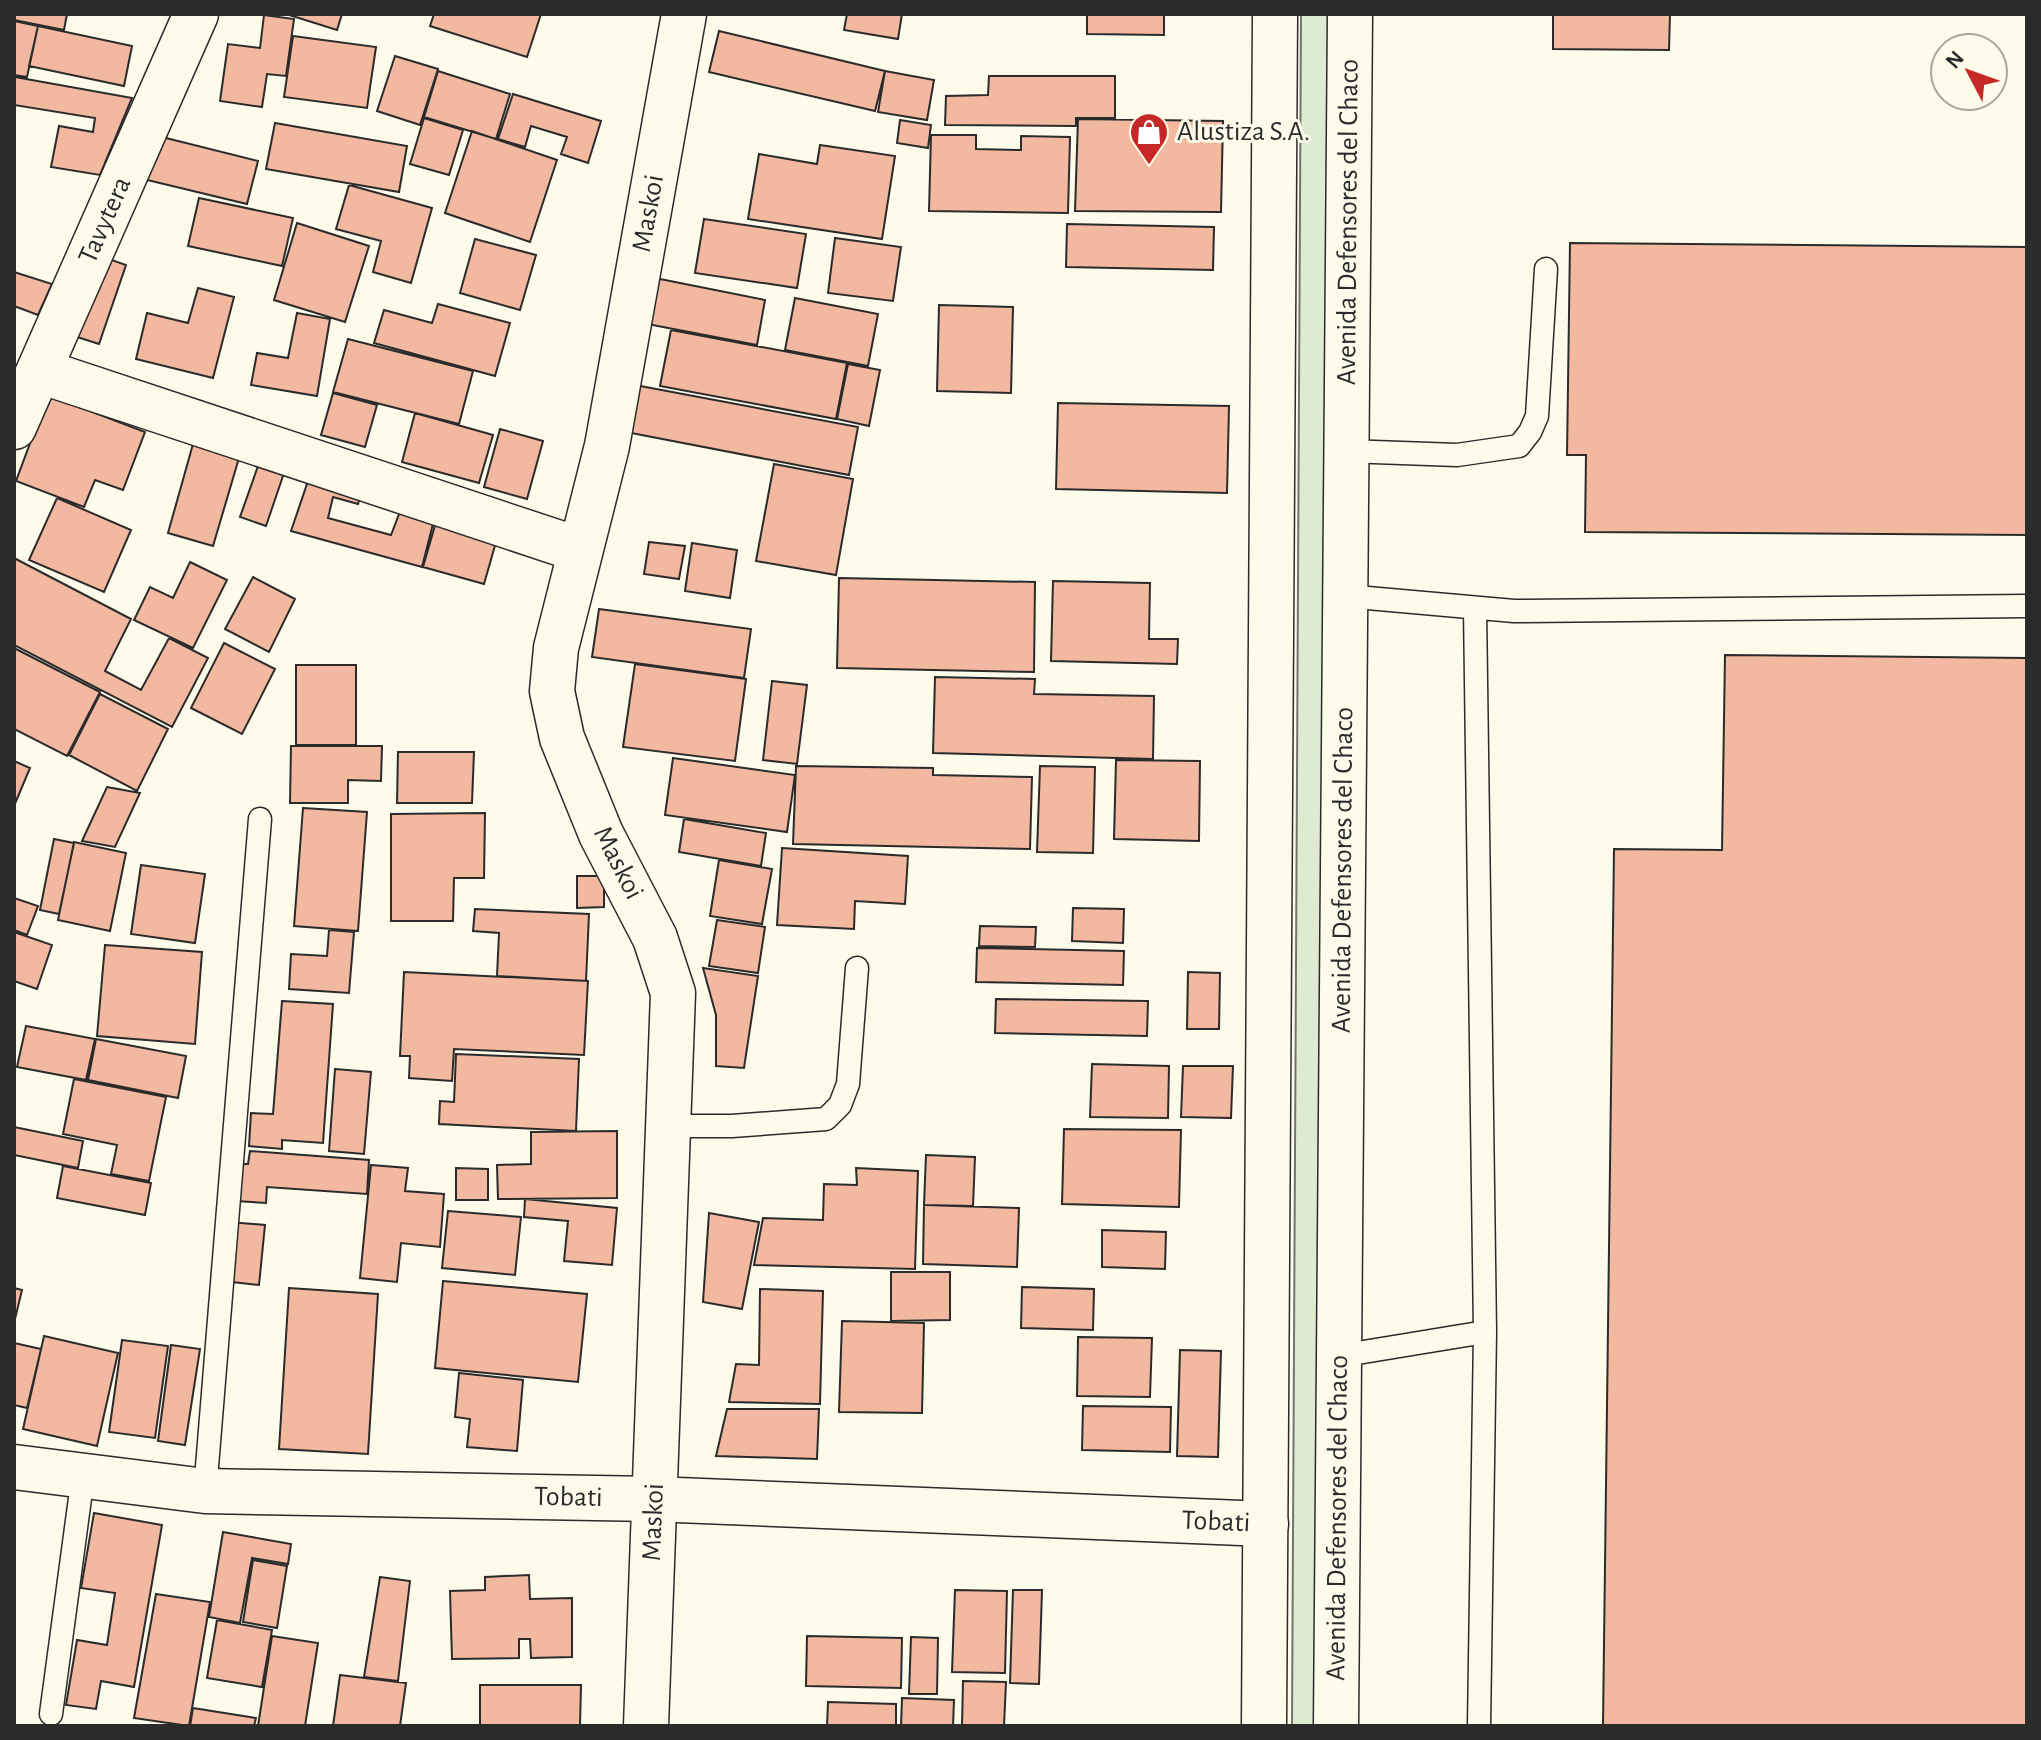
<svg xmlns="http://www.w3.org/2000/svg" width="2041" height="1740" font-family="'Alegreya Sans',sans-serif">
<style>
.green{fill:#deebd1;stroke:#74746e;stroke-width:2}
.building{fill:#f2b8a0;stroke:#2b2b2b;stroke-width:2}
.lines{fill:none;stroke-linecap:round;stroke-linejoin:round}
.lane-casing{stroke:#2b2b2b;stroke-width:25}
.street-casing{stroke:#2b2b2b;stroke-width:47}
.highway-casing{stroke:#2b2b2b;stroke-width:47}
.lane{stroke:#fdfbea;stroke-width:22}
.street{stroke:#fdfbea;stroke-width:44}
.highway{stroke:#fdfbea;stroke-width:44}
.labels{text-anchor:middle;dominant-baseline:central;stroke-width:6;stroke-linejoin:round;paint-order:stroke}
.poi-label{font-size:28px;fill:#2b2b2b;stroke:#fdfbea;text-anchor:start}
.street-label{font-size:28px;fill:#2b2b2b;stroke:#fdfbea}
</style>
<rect width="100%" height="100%" fill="#fdfbea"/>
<path class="green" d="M1301 14H1329L1318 1726H1292Z"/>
<path class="building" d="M14 14H67L64 30 14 20Z
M286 14H342L337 30Z
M434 14H541L527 57 430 26Z
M847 14H902L898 39 844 30Z
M1053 14H1164V35L1087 34V14Z
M1553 14H1670L1669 50 1553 49Z
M264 15 294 19 286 76 267 74 262 107 220 101 228 44 260 48Z
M14 21 38 26 27 77 14 75Z
M38 26 132 46 124 86 29 66Z
M719 31 885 71 875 111 709 72Z
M293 36 376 47 367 108 284 97Z
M395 56 438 69 420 125 377 111Z
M438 71 510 94 496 139 424 117Z
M885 71 934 80 927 120 878 112Z
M989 76H1115V118H1076V126L945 125 946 96 988 95Z
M15 77 132 98 100 175 51 167 59 126 93 132 95 118 14 105Z
M513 94 601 121 588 163 561 154 567 137 531 126 525 147 498 139Z
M424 118 463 130 449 175 410 164Z
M1078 119 1223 121 1221 212 1075 211Z
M900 120 931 125 928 148 897 143Z
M275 123 407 146 399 192 266 169Z
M472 131 557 160 530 242 445 213Z
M150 134 258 161 247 204 139 178Z
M931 135H976V149L1021 150V136L1070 137 1068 213 929 211Z
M820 145 895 156 882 239 748 219 759 154 817 164Z
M349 185 432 208 411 283 373 272 381 241 336 229Z
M199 198 293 218 282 266 188 246Z
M704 219 806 234 797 288 695 273Z
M297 223 369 246 345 322 274 300Z
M1067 224 1214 227 1213 270 1066 267Z
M835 238 901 247 893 301 828 293Z
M475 239 536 255 520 310 460 293Z
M1570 243 2027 247V535L1585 532 1586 455H1567Z
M95 254 126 265 99 344 68 334Z
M14 272 52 284 38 315 14 306Z
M650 277 765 300 757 345 642 323Z
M198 288 234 297 213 378 136 359 147 313 188 323Z
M795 298 878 314 868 366 785 350Z
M438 304 510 323 495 376 374 343 384 310 432 323Z
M939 305 1013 307 1011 393 937 391Z
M297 313 330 319 317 396 251 385 257 353 288 358Z
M671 330 847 363 836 419 660 386Z
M348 339 473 371 459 424 333 392Z
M848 364 880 370 869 426 837 419Z
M635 385 858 427 849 475 626 432Z
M333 393 377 405 365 447 321 435Z
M48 395 145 432 123 490 95 480 84 507 16 481Z
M1058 403 1229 406 1227 493 1056 489Z
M415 413 493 435 479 483 402 462Z
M500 429 543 441 527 499 484 487Z
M193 444 239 458 213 546 168 533Z
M774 464 853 479 836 575 756 561Z
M258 466 284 473 266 526 240 517Z
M308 481 361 495 358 504 333 497 328 518 391 535 401 509 435 516 422 567 291 531Z
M57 498 131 530 104 592 29 560Z
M438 515 498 535 484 584 423 567Z
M649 542 685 546 679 579 644 574Z
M692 543 737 550 730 598 685 591Z
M14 558 131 619 105 671 141 690 169 638 208 658 172 727 14 645Z
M190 562 227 580 193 648 134 620 150 587 173 598Z
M253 577 295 599 269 652 225 629Z
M839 578 1035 582 1034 672 837 668Z
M1053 581 1150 583 1149 639H1178L1177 664 1051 661Z
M599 609 751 629 744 678 592 657Z
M224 643 275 669 242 734 191 708Z
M14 648 100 692 67 756 14 729Z
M1725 655 2027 658V1726L1603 1725 1614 849 1722 850Z
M635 664 746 679 735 761 623 747Z
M296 665H356V745H296Z
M935 677 1035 679 1034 694 1154 696 1153 759 933 753Z
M772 681 807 685 797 764 763 760Z
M100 694 168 729 137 791 69 755Z
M291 746H382L381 781 348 780V803H290Z
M398 752H474L472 803H397Z
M673 758 795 775 787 832 665 815Z
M1116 760 1200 761 1199 841 1114 839Z
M14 761 30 768 14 806Z
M796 766 933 768V775L1032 777 1030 849 793 844Z
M1040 766 1095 767 1093 853 1037 852Z
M107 787 140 793 115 847 82 841Z
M303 808 367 812 358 931 294 926Z
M485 813 484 878H454L453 921H391V814Z
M684 819 766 833 761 866 679 852Z
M54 839 74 843 59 914 40 910Z
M74 842 126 853 110 931 58 920Z
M782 848 908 856 905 904 855 901 854 929 777 925Z
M719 860 772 869 762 924 710 916Z
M141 865 205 874 195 943 131 934Z
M577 876H604V907L577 908Z
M14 898 38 906 27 935 14 930Z
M1073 908 1124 909 1123 943 1072 941Z
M475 909 589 914 586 981 497 976 499 933 473 931Z
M717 920 765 927 758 973 709 966Z
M980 926 1036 927 1035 947 979 946Z
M329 930 354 932 349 993 289 989 291 954 327 956Z
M14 932 52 945 37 989 14 981Z
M105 945 202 952 195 1044 97 1036Z
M977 948 1124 951 1123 985 976 982Z
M703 968 758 976 744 1068 716 1066V1015Z
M404 972 588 981 584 1055 454 1049 452 1081 409 1078 410 1056H400Z
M1188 972 1220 973 1219 1029H1187Z
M996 999 1148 1001 1147 1036 995 1033Z
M282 1001 333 1004 323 1143 282 1140V1149L249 1146 251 1113 273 1114Z
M26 1026 95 1039 86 1080 17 1067Z
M96 1039 186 1056 178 1098 88 1080Z
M456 1054 579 1059 576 1131 439 1124 440 1101 454 1102Z
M1092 1064 1169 1066 1168 1118 1090 1117Z
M1183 1066H1233L1231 1118 1181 1117Z
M335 1069 371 1072 364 1154 329 1151Z
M74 1079 166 1097 149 1181 111 1174 117 1145 63 1134Z
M14 1127 83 1141 78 1168 14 1155Z
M1064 1129 1181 1130 1179 1207 1062 1204Z
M617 1131V1198L498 1199 497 1165 531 1164V1132Z
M250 1151 369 1160 367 1194 267 1187 266 1203 236 1201 239 1164H248Z
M926 1155 975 1157 973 1206 924 1205Z
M371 1165 408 1168 405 1191 444 1194 440 1247 401 1243 397 1282 360 1278Z
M63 1166 151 1183 145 1215 57 1198Z
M456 1168 488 1169V1200H456Z
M856 1168 918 1171 915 1269 754 1265 763 1218 823 1220 824 1184 857 1185Z
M525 1199 617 1208 612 1265 564 1261 568 1221 524 1217Z
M924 1205 1019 1208 1017 1267 923 1264Z
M448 1211 521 1217 515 1275 442 1268Z
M709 1213 759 1222 742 1309 703 1302Z
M229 1222 265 1225 259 1285 224 1281Z
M1102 1230 1166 1232 1165 1269 1102 1267Z
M891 1272H950V1320L891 1321Z
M443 1281 587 1294 578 1382 435 1368Z
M1022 1287 1094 1289 1093 1330 1021 1328Z
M14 1288 22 1290 14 1323Z
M289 1288 378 1294 368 1454 279 1449Z
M760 1289 823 1291 820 1404 729 1402 736 1364 759 1365Z
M842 1321 924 1323 922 1413 839 1412Z
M44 1336 118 1353 97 1446 23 1429Z
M1078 1337 1152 1338 1150 1397 1077 1396Z
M122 1340 168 1346 155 1438 109 1432Z
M14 1343 41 1349 27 1408 14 1405Z
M171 1345 200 1349 185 1445 158 1441Z
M1180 1350 1221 1351 1218 1457 1177 1456Z
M459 1373 523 1380 517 1451 467 1447 470 1419 455 1417Z
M1083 1406 1171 1407 1170 1452 1082 1450Z
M727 1409H819L817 1459 716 1456Z
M94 1513 162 1525 134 1687 101 1681 96 1709 66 1705 77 1640 107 1645 115 1593 81 1588Z
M223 1532 291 1544 288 1564 252 1558 240 1623 209 1617Z
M253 1560 287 1566 277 1628 243 1622Z
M529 1575 530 1599 572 1598V1657L531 1658 530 1639H519V1658L452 1659 450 1591 485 1590V1577Z
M380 1577 410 1581 398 1681 364 1677Z
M955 1590 1007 1591 1005 1673 952 1672Z
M1013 1590H1042L1039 1684 1010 1683Z
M156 1594 210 1602 189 1726 134 1718Z
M217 1620 272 1630 262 1687 207 1678Z
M272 1636 318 1643 305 1726H258Z
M807 1636 902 1638 901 1688 806 1686Z
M911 1637 938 1638 937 1694H909Z
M340 1675 406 1683 400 1726H333Z
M963 1681 1006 1682 1004 1726H962Z
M480 1685H581L580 1726H480Z
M902 1698 954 1700 953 1726H901Z
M828 1702 896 1704V1726H827Z
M193 1708 256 1718 254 1726H190Z"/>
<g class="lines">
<g class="lane-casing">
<path id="lane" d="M1346 451 1457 455 1519 446 1530 432 1537 416 1546 269
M1345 596 1514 611 2027 606
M1475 608 1485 1332 1479 1726
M668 1126H732L826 1119 840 1105 848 1084 857 968
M1339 1356 1485 1332
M205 1491 260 819
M51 1714 83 1476"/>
</g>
<g class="street-casing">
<g id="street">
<path d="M40 371 580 550"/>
<path id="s1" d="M14 427 196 14"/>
<path id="s2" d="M14 1467 205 1491 653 1499 1266 1524"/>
<path id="s3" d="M646 1726 673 993 655 938 601 834 562 738 552 691 556 648 607 446 684 14"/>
</g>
</g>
<g class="highway-casing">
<g id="highway">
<path d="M1264 1726 1275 14"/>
<path id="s4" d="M1336 1726 1350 14"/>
</g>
</g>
<use href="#lane" class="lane"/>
<use href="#street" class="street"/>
<use href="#highway" class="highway"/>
</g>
<defs>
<g id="shop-pin" transform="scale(2)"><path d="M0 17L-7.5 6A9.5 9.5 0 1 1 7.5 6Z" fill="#c62828" stroke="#fdfbea"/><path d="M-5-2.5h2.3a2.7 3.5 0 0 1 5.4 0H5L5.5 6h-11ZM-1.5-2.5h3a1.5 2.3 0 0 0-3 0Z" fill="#fff"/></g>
</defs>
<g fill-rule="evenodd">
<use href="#shop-pin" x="1149" y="132"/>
</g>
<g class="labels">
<g class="poi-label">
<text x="1177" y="132">Alustiza S.A.</text>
</g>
<g class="street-label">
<text stroke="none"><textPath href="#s3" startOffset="1548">Maskoi</textPath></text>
<text stroke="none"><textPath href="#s1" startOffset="226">Tavytera</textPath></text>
<text stroke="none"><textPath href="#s4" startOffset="1504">Avenida Defensores del Chaco</textPath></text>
<text transform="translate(618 863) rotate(63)">Maskoi</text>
<text stroke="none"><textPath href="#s4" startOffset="856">Avenida Defensores del Chaco</textPath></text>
<text stroke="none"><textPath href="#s2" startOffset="556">Tobati</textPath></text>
<text stroke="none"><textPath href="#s4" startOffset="208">Avenida Defensores del Chaco</textPath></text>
<text stroke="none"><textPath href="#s2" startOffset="1204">Tobati</textPath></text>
<text stroke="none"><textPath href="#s3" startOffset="204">Maskoi</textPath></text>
</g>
</g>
<rect width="2041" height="1740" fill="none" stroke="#2b2b2b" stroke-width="32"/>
<g transform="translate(1969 72) rotate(311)"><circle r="38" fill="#fdfbea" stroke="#a9a89e" stroke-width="2"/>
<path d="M0-6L14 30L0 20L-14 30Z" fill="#c62828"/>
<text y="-12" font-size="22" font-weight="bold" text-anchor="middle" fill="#2b2b2b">N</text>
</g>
</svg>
